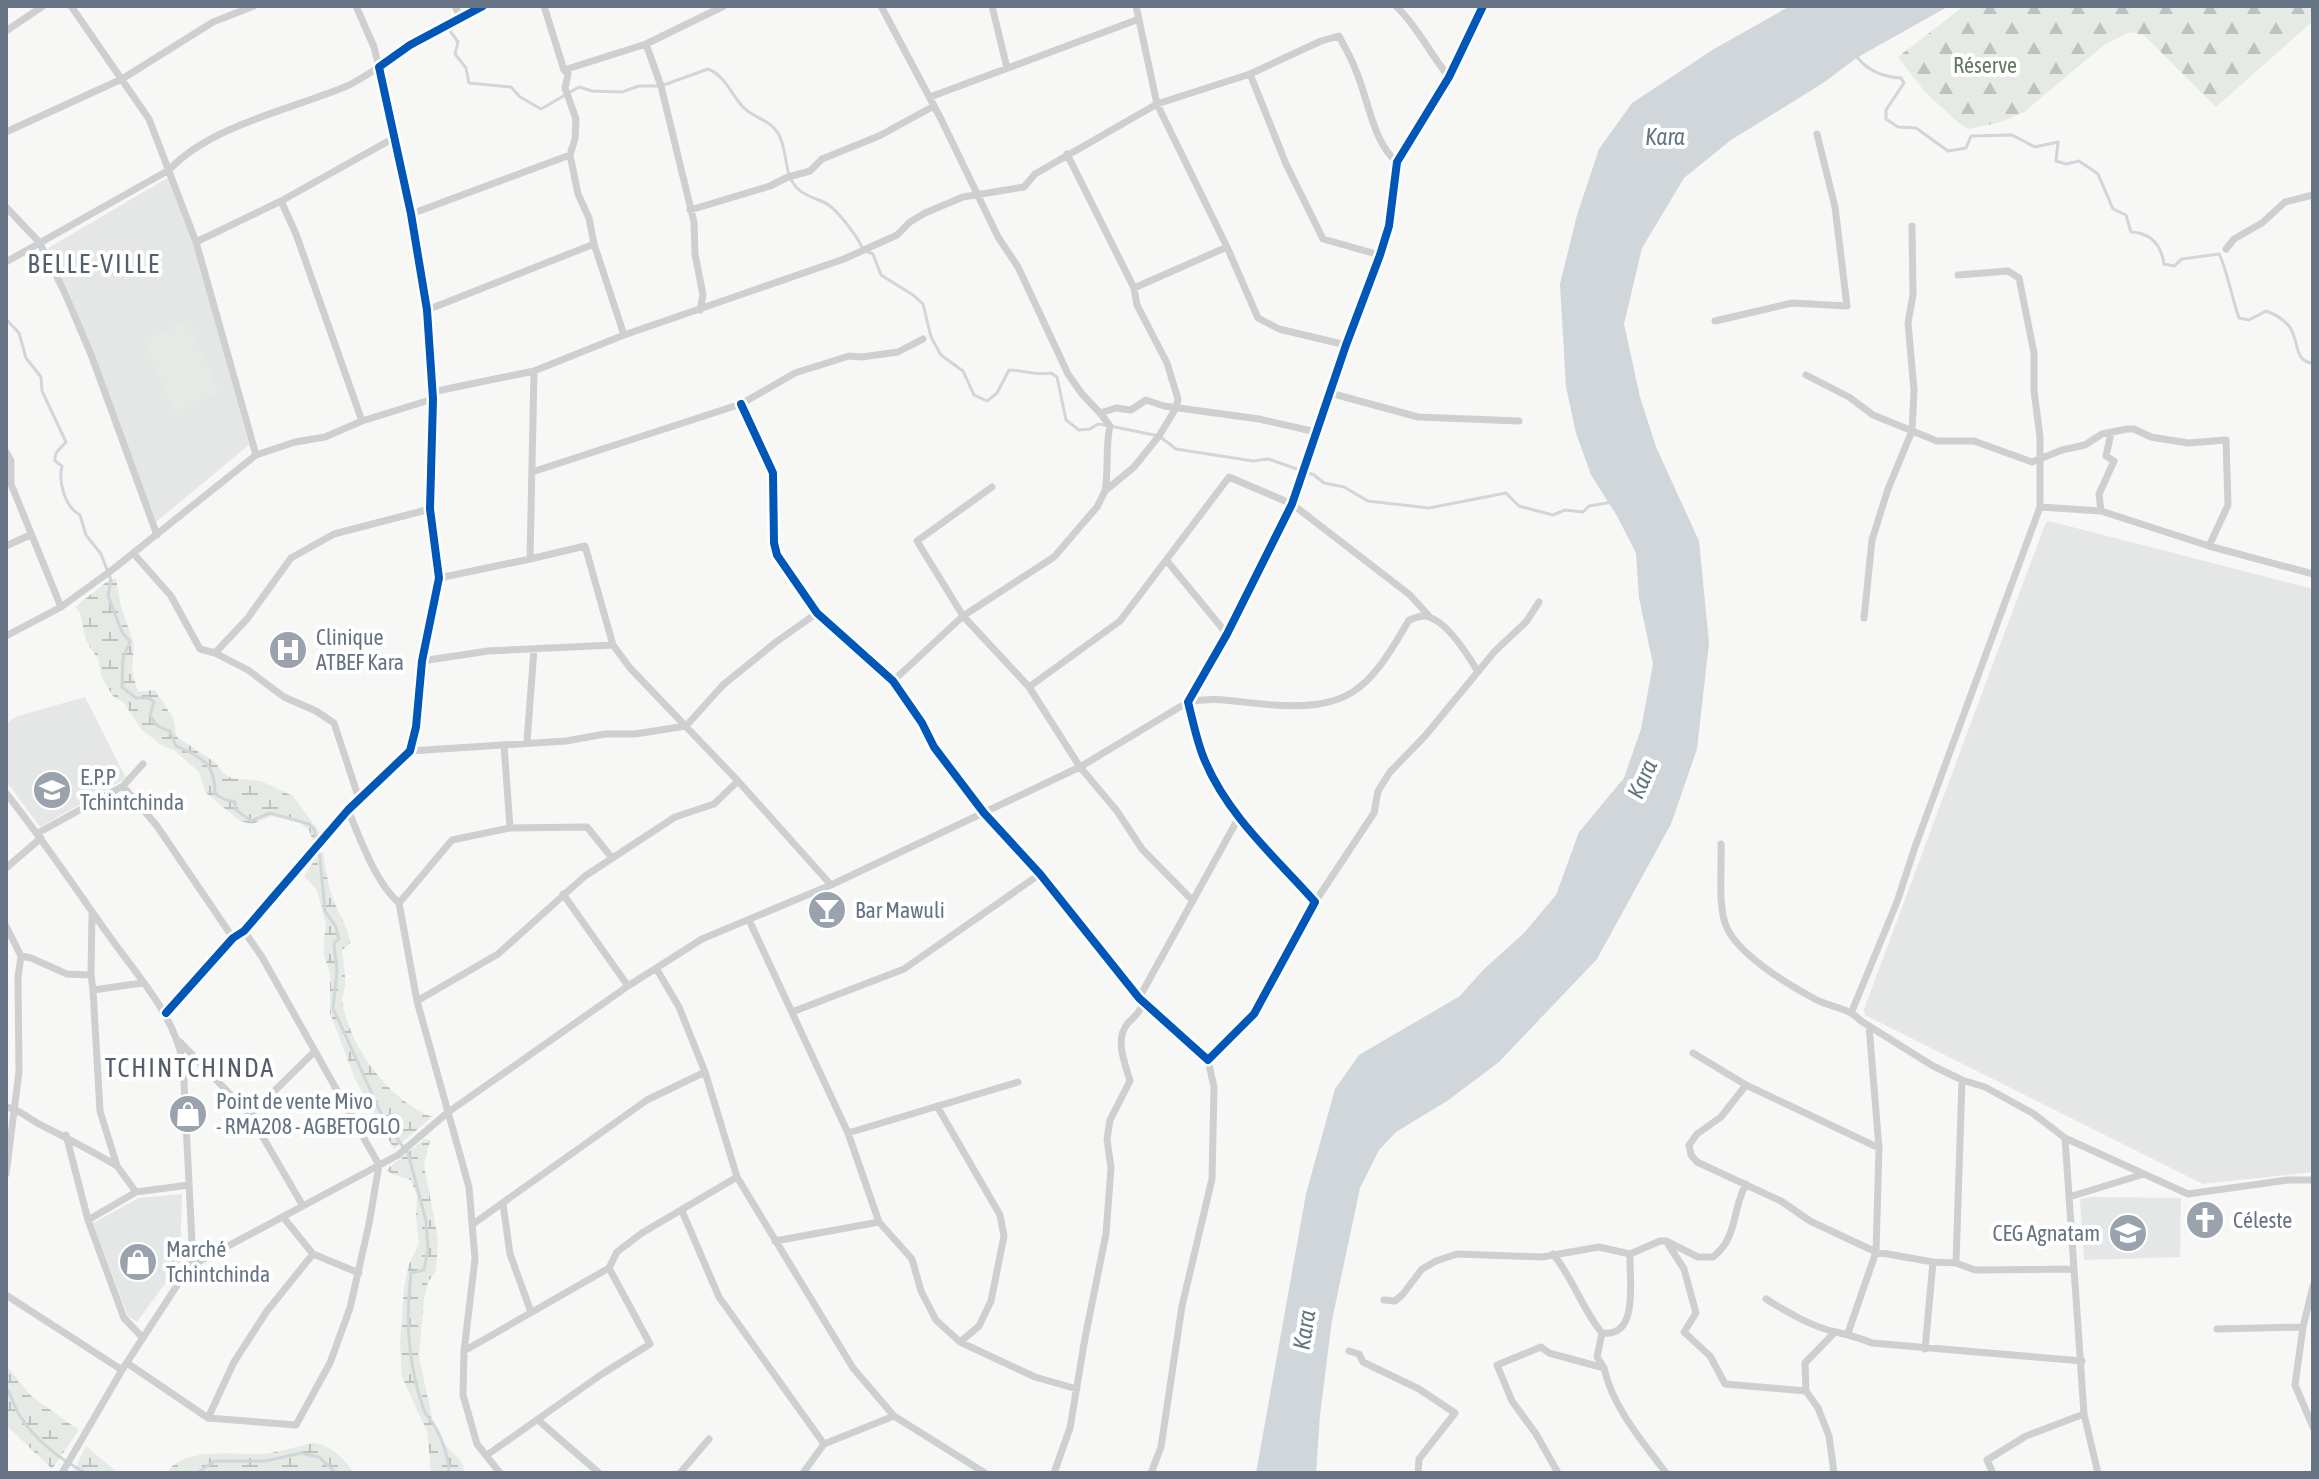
<svg xmlns="http://www.w3.org/2000/svg" width="2319" height="1479" font-family="'Asap Condensed',sans-serif">
<style>
.built{fill:#e5e7e7}
.green{fill:#e6eae4}
.forest{fill:url(#forest-firs)}
.wetland{fill:url(#wetland-marsh)}
.water{fill:#d0d6da}
.lines{fill:none;stroke-linecap:round;stroke-linejoin:round}
.stream{stroke:#d0d6da;stroke-width:3}
.street{stroke:#cecfd1;stroke-width:7}
.cycleway-casing{stroke:#fff;stroke-width:13}
.cycleway{stroke:#0057b8;stroke-width:8}
.labels{text-anchor:middle;dominant-baseline:central;stroke-width:8;stroke-linejoin:round;paint-order:stroke}
.park-label{font-size:22px;fill:#637862;stroke:#fff}
.poi-label{font-size:22px;fill:#677486;stroke:#fff;text-anchor:start}
.water-label{font-size:24px;font-style:italic;fill:#637581;stroke:#fff}
.quarter-label{font-size:26px;letter-spacing:2px;fill:#555e6b;stroke:#fff}
</style>
<defs>
<pattern id="forest-firs" width="22" height="20" patternUnits="userSpaceOnUse" patternTransform="scale(2)"><rect width="22" height="20" fill="#e6eae4"/><path d="M5 1l3.5 6h-7zM16 11l3.5 6h-7z" fill="#bec2be"/></pattern>
<pattern id="wetland-marsh" width="20" height="14" patternUnits="userSpaceOnUse" patternTransform="scale(2)"><rect width="20" height="14" fill="#e6eae4"/><path d="M1 5h8M5 5V1M11 12h8M15 12V8" fill="none" stroke="#bec2be"/></pattern>
</defs>
<rect width="100%" height="100%" fill="#f7f7f6"/>
<path class="built" d="M169 177 193 241 249 445 156 522 68 290 45 250Z
M2049 521 2313 589V1172L2203 1184 1865 1015 1864 1009 2046 522Z
M85 697 126 778 40 827 6 781V723L18 716Z
M182 1194 180 1263 137 1322 128 1316 93 1223 139 1198Z
M2093 1197 2181 1198 2180 1257 2084 1260 2080 1199Z"/>
<path class="green" d="M188 320 219 392 174 412 143 340Z"/>
<path class="forest" d="M1964 6H2313V21L2216 107 2144 35 2130 32 2104 45 2024 112 2001 122 1969 129 1960 124 1925 92 1898 57Z"/>
<path class="wetland" d="M116 578 121 607 134 644 132 671 138 692 155 690 173 718 177 737 216 763 223 773 231 778 261 781 293 796 320 833 313 841 309 830 299 822 271 816 252 824 240 821 205 792 199 772 175 751 161 745 141 729 124 703 113 696 102 678 98 659 86 641 80 613 75 607 109 580Z
M323 852C326 867 327 881 332 896 338 913 348 926 350 943L342 950C343 962 346 975 345 987 344 993 341 999 343 1005 351 1050 391 1101 432 1117L394 1149 355 1079 330 1013V973L324 955V939L326 925 317 890 304 876 317 856Z
M425 1139 430 1141 424 1165 438 1239 436 1271 428 1282 424 1300 419 1356 432 1418 445 1445 461 1461 465 1473H431L427 1431 402 1377 400 1344 404 1288 409 1264 419 1243 416 1217 417 1196 411 1180 394 1175 386 1170Z
M6 1365 31 1396 79 1430 52 1469 6 1425Z
M315 1443C332 1447 344 1457 353 1473H167C182 1447 232 1455 258 1454 277 1454 295 1446 315 1443Z
M86 1446 118 1473H73Z"/>
<path class="water" d="M1790 6H1949L1858 57 1823 83 1731 140 1684 178 1642 248 1624 324 1640 397 1656 447 1699 541 1709 643 1697 749 1671 824 1597 959 1499 1062 1447 1101 1396 1132 1379 1150 1360 1188 1332 1320 1320 1415 1316 1473H1256L1306 1194 1335 1089 1359 1055 1460 996 1483 970 1524 933 1556 895 1579 832 1624 778 1641 729 1653 664 1639 598 1636 553 1617 516 1591 475 1576 433 1566 387 1560 284 1577 215 1599 149 1632 103 1714 49Z"/>
<g class="lines">
<path class="stream" d="M450 31 458 42 455 54 466 68 469 83 511 87 520 97 541 109 579 87 592 91 622 92 639 86H661L708 69C726 76 731 95 744 108 754 118 770 120 778 133 789 152 782 173 798 189 809 199 822 199 830 206 840 214 859 238 863 250L873 254 881 275 913 295 923 304 931 337 941 355 963 371 974 395 987 401 997 393 1009 370C1024 370 1035 376 1051 373L1057 377 1066 420 1079 430 1090 429 1098 424 1110 426 1159 436 1176 449 1253 461 1268 459 1314 475 1324 483 1344 487 1368 501 1429 508 1506 493 1519 506 1553 515 1565 510 1583 512 1589 506 1613 502
M1857 57C1868 71 1883 77 1901 78L1904 83 1886 110V119L1898 127 1916 128 1948 151 1966 148 1971 136 2012 135 2035 147 2058 142 2056 161 2066 164 2079 161 2098 174 2113 209 2126 215 2131 232C2151 233 2161 244 2164 264L2174 266 2182 259 2219 254C2224 260 2234 305 2239 318L2249 320 2266 311C2275 314 2283 319 2289 326 2300 340 2293 362 2313 363
M6 319 19 333 26 358 41 377 42 391 66 442C60 449 54 452 55 461L62 466C58 482 65 507 80 515L86 535 101 554 111 580 108 596 122 632 130 642 123 658 122 687 136 698H149L154 702 150 715C155 725 159 728 170 731L176 746C203 758 215 763 215 794L226 800 235 802V809L251 821 270 813 309 824 314 829 320 858 325 911 336 927 339 939 334 943 337 971 333 1008 378 1107 390 1130 408 1153 426 1221 428 1249 424 1270 411 1273C405 1320 408 1365 424 1410 426 1416 431 1420 434 1425 442 1438 449 1458 449 1473
M6 1388C13 1397 14 1408 20 1416 36 1441 61 1460 86 1473
M197 1473 215 1461H266L301 1453 319 1457 336 1473"/>
<path class="street" d="M455 6 461 19
M544 6 564 70 646 44 724 6
M881 6 941 119 998 237 1018 267 1068 374 1082 394 1100 413 1116 408 1131 410 1146 400 1164 406 1259 419 1316 432
M992 6 1007 68
M1136 6 1157 104 1227 247 1258 318 1279 329 1346 345
M1396 6C1418 27 1430 54 1449 77
M6 31 43 6
M646 44 661 86 694 222 695 254 703 295 700 310
M564 70 568 74 565 88 576 119 575 139 570 155 578 194 589 218 594 244 624 335
M1250 74 1286 164 1323 239 1380 255
M930 97 1139 19
M6 132 122 79 213 22 254 6
M281 201 296 234 362 421
M6 207 39 242 64 291 92 357 157 535
M690 210 770 186 788 177 810 171 822 159 879 136 934 106
M411 214 570 155
M196 242 281 201 394 138
M2226 249 2234 239 2262 223 2285 202 2313 195
M6 262 169 170C211 125 290 110 347 86 358 81 368 74 379 67L374 47 356 6
M1958 275 2008 271 2019 278 2034 353V391L2040 437V507
M1134 288 1227 247
M427 310 594 244
M1715 321 1792 303 1847 306 1835 207 1817 134
M1806 375 1849 397 1873 415 1937 441H1974L2032 462 2062 450 2085 445 2102 434 2127 429H2134L2151 437 2188 443 2226 440 2228 505 2209 546
M432 392 534 371 624 335 844 259 897 235 910 222 925 213 963 197 1024 187 1035 174 1157 104 1250 74 1321 41 1339 36C1345 48 1352 59 1356 71 1368 98 1373 143 1397 162
M1330 393 1418 417 1519 421
M741 404 773 473 774 543 777 555 817 613 893 681 922 723 934 747 984 813 1040 874 1139 998 1208 1060 1254 1014 1315 902C1276 858 1228 816 1205 761 1197 743 1193 721 1188 702L1227 634 1292 504 1346 345 1380 255 1389 226 1397 162 1449 77 1483 6
M1100 413 1110 426C1105 448 1109 469 1105 491
M6 452 11 461V484L61 607
M256 455 295 442 325 437 362 421 433 399
M532 472 741 404 795 373 849 356 862 357 898 352 923 339
M992 487 917 541 963 616 1029 687 1080 767 1117 811 1142 849 1193 901
M2101 511 2099 494 2114 461 2106 456 2111 433
M6 546 30 535
M134 554 171 596 200 649 215 653 247 619 291 558 334 534 430 509
M530 559 585 546 613 645
M1167 561 1227 634
M439 578 530 559 534 371
M1864 618 1872 540 1888 489 1912 431 1914 390 1908 323 1913 295 1912 226
M6 636 61 607 112 570 256 455 196 242 149 119 71 6
M215 653 248 670 284 697 316 711 334 723 359 799
M422 661 488 651 613 645 630 668 738 781 831 885
M893 681 963 616 1054 557 1097 507 1105 491 1134 467 1159 436 1176 408 1178 399 1167 363 1137 305 1134 288 1067 154
M1029 687 1120 621 1229 477 1292 504 1410 595 1429 616
M527 742 534 649
M504 745 510 828
M410 751 566 741 605 734H635L686 726 723 685 776 642 817 613
M123 786 157 826 233 938
M6 793C43 840 76 889 110 937 139 978 174 1014 183 1063L192 1243 189 1267 122 1370 62 1473
M348 810C360 838 376 884 399 903L417 1001 469 1187 475 1259 464 1351 463 1395 477 1444 500 1473
M38 833 123 786 143 764
M1721 844C1722 867 1718 902 1725 923 1734 952 1787 984 1813 998 1830 1008 1847 1006 1861 1021L1933 1066 1962 1080 1985 1087 2034 1114 2065 1138 2188 1194 2288 1180H2313
M6 868 41 838
M563 894 628 986
M1315 902 1374 813 1378 791 1390 772 1425 736 1495 651 1526 622 1539 602
M399 903 452 840 510 828 587 827 612 858
M749 920 848 1133 1018 1082
M6 926 21 956 18 977 19 1072 6 1174
M21 956 31 958 67 974 91 975 93 990
M656 968 679 1007 705 1072 737 1177 853 1368 894 1416 985 1473
M91 975 92 914
M1139 998 1239 817
M417 1001 498 954 585 876 675 817 714 804 738 781
M1852 1011 1897 902 1915 847 2040 507 2101 511 2209 546 2313 574
M792 1012 904 969 1040 874
M166 1013 233 938 244 931 348 810 410 751 416 727 422 661 439 578 430 509 433 399 427 310 411 214 379 67 410 45 483 6
M180 1042 250 1115 303 1206
M1693 1053 1746 1085 1879 1148
M1746 1085 1721 1117 1697 1134 1689 1145 1691 1155 1697 1162 1781 1201 1810 1221 1876 1252 1933 1262 1956 1263 1975 1270 2074 1269
M937 1106 1000 1215 1004 1236 991 1301 979 1326 960 1342
M6 1107C19 1109 28 1118 39 1124 66 1138 92 1151 117 1166
M250 1115 314 1052
M848 1133 879 1222 912 1259 921 1291 936 1320 960 1342 1035 1377 1077 1389
M66 1135 88 1220 124 1318 143 1338
M2065 1138 2084 1414 2098 1473
M136 1192 117 1166 100 1111 93 990 142 983
M2069 1197 2144 1174
M503 1204 510 1254 531 1312
M682 1211 719 1297 824 1444
M283 1217 313 1254 359 1273
M88 1220 136 1192 189 1185
M473 1224 647 1100 705 1072
M775 1241 879 1222
M1668 1244 1684 1269 1696 1313 1684 1332 1710 1356 1725 1384 1806 1391
M1553 1254C1573 1278 1582 1309 1602 1333L1597 1357 1604 1368
M1956 1263 1962 1080
M189 1267 398 1155 447 1113 628 986 702 939 831 885 1080 767 1188 702C1213 696 1236 702 1262 704 1348 712 1367 693 1409 620 1415 618 1423 614 1429 617 1448 623 1468 655 1478 672
M2313 1286 2303 1327 2295 1385 2313 1427
M6 1295 122 1370
M1766 1299C1787 1312 1812 1327 1836 1332 1849 1335 1860 1338 1872 1343L2082 1361
M1384 1300 1395 1301 1403 1294 1422 1269 1436 1261 1457 1254 1542 1257 1599 1247 1630 1254 1660 1241H1666L1698 1257H1713C1738 1238 1732 1209 1746 1184
M2217 1329 2303 1327
M1602 1333C1640 1338 1629 1279 1630 1254
M1848 1333 1876 1252 1879 1148 1869 1026
M1925 1349 1933 1262
M464 1351 609 1268 617 1252 642 1233 737 1177
M1349 1351 1359 1354 1363 1362 1419 1389 1455 1413 1419 1459 1418 1473
M127 1363 208 1418 296 1425 330 1363 350 1308 369 1224 379 1165 262 957 244 931
M208 1418 234 1362 267 1311 313 1254
M538 1420 599 1473
M487 1455 602 1374 650 1344 609 1268
M1557 1471 1536 1434 1512 1401 1497 1365 1541 1347 1549 1353 1604 1368C1613 1408 1642 1441 1666 1473
M680 1473 709 1439
M803 1473 824 1444 894 1416
M1054 1473 1070 1428 1085 1338 1106 1234 1111 1168 1107 1139 1110 1120 1130 1081C1125 1063 1114 1039 1128 1023 1135 1016 1140 1012 1144 1002
M1151 1473 1161 1447 1182 1306 1212 1179 1214 1087 1208 1060
M1834 1473 1829 1436 1818 1408 1806 1391 1805 1363 1835 1332
M1993 1473 1987 1460 2026 1436 2084 1414"/>
<g class="cycleway-casing">
<path id="cycleway" d="M741 404 773 473 774 543 777 555 817 613 893 681 922 723 934 747 984 813 1040 874 1139 998 1208 1060 1254 1014 1315 902C1276 858 1228 816 1205 761 1197 743 1193 721 1188 702L1227 634 1292 504 1346 345 1380 255 1389 226 1397 162 1449 77 1483 6
M166 1013 233 938 244 931 348 810 410 751 416 727 422 661 439 578 430 509 433 399 427 310 411 214 379 67 410 45 483 6"/>
</g>
<use href="#cycleway" class="cycleway"/>
</g>
<defs>
<g id="hospital-disc" transform="scale(2)"><circle r="9.5" fill="#99a2ad" stroke="#fff"/><path d="M-5-5h3v3.5h4V-5h3V5h-3V1.5h-4V5h-3Z" fill="#fff"/></g>
<g id="school-disc" transform="scale(2)"><circle r="9.5" fill="#99a2ad" stroke="#fff"/><path d="M0-5L7-2L0 1L-7-2ZM-4 1L0 2.5L4 1V4Q0 6-4 4Z" fill="#fff"/></g>
<g id="bar-disc" transform="scale(2)"><circle r="9.5" fill="#99a2ad" stroke="#fff"/><path d="M-6-5H6L.8 .8V4.5H3.5V6h-7V4.5H-.8V.8Z" fill="#fff"/></g>
<g id="shop-disc" transform="scale(2)"><circle r="9.5" fill="#99a2ad" stroke="#fff"/><path d="M-5-2.5h2.3a2.7 3.5 0 0 1 5.4 0H5L5.5 6h-11ZM-1.5-2.5h3a1.5 2.3 0 0 0-3 0Z" fill="#fff"/></g>
<g id="church-disc" transform="scale(2)"><circle r="9.5" fill="#99a2ad" stroke="#fff"/><path d="M-1.2-6h2.4v3.5h3.3v2.4h-3.3V6h-2.4V-.1h-3.3v-2.4h3.3Z" fill="#fff"/></g>
</defs>
<g fill-rule="evenodd">
<use href="#hospital-disc" x="288" y="650"/>
<use href="#school-disc" x="52" y="790"/>
<use href="#bar-disc" x="827" y="910"/>
<use href="#shop-disc" x="188" y="1114"/>
<use href="#church-disc" x="2205" y="1220"/>
<use href="#school-disc" x="2128" y="1233"/>
<use href="#shop-disc" x="138" y="1262"/>
</g>
<g class="labels">
<g class="park-label">
<text x="1985" y="65">Réserve</text>
</g>
<g class="poi-label">
<text x="316" y="637">Clinique<tspan x="316" dy="25">ATBEF Kara</tspan></text>
<text x="80" y="777">E.P.P<tspan x="80" dy="25">Tchintchinda</tspan></text>
<text x="855" y="910">Bar Mawuli</text>
<text x="216" y="1101">Point de vente Mivo<tspan x="216" dy="25">- RMA208 - AGBETOGLO</tspan></text>
<text x="2233" y="1220">Céleste</text>
<text x="2100" y="1233" text-anchor="end">CEG Agnatam</text>
<text x="166" y="1249">Marché<tspan x="166" dy="25">Tchintchinda</tspan></text>
</g>
<g class="water-label">
<text x="1665" y="136">Kara</text>
<text transform="translate(1642 779) rotate(-66)">Kara</text>
<text transform="translate(1304 1330) rotate(-81)">Kara</text>
</g>
<g class="quarter-label">
<text x="94" y="264">BELLE-VILLE</text>
<text x="190" y="1068">TCHINTCHINDA</text>
</g>
</g>
<rect width="2319" height="1479" fill="none" stroke="#677486" stroke-width="16"/>
</svg>
